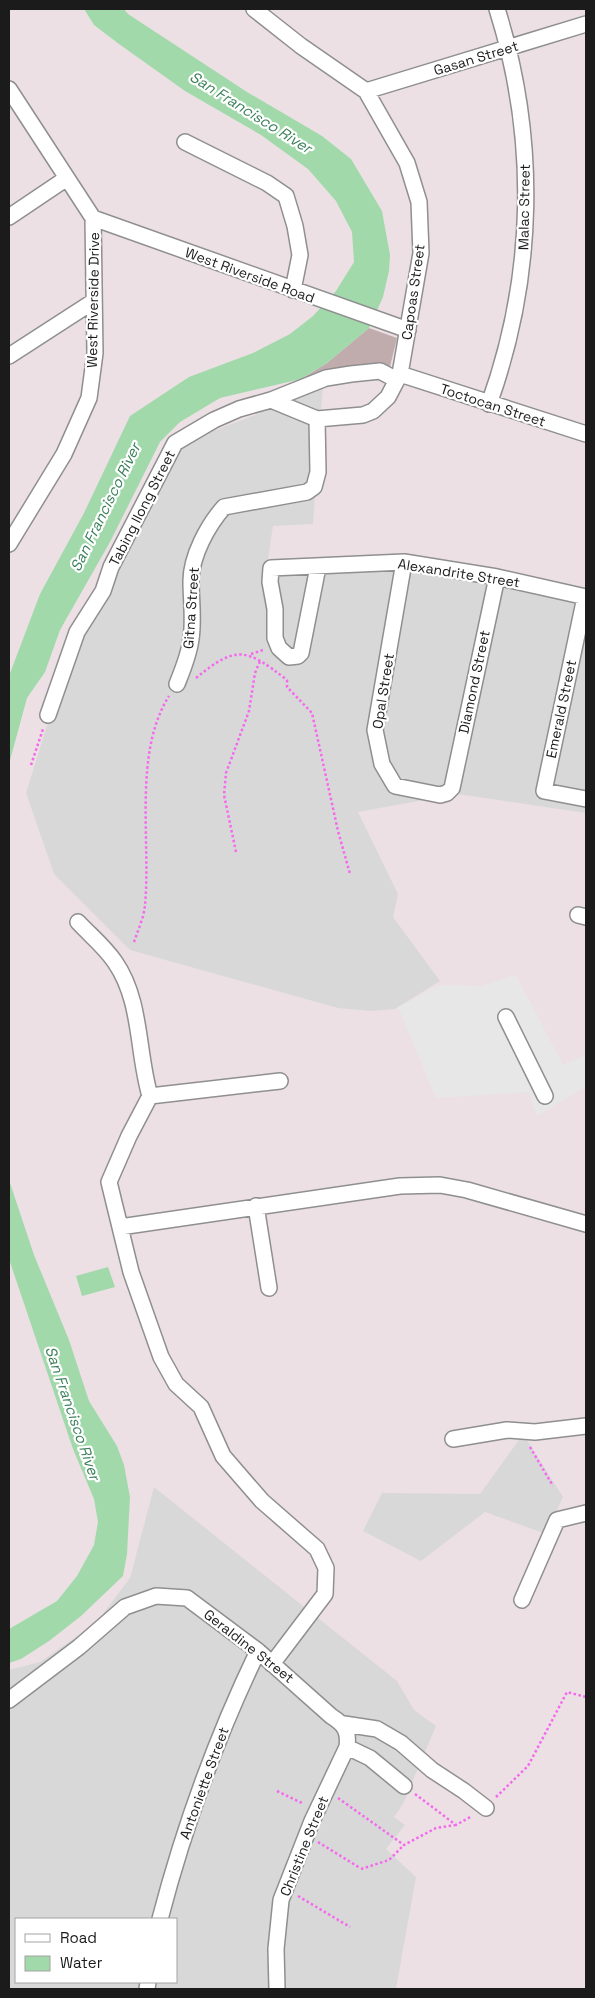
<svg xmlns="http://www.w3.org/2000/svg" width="595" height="1998" font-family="'Space Grotesk',sans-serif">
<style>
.residential{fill:#d9d8d9;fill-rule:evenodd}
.construction{fill:#c0acad}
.parking{fill:#e7e7e7}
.water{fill:#a1d9ab}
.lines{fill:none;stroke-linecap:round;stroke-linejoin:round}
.minor-casing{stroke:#8f8f8f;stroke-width:18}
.path{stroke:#f469ed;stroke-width:2.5;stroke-dasharray:2.5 2.5;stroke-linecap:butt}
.minor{stroke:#fff;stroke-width:15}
.labels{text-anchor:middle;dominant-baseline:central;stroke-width:4.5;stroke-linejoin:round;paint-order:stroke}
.street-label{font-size:14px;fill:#1b1b1b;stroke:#fff}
.water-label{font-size:15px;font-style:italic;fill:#3d815b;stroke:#fff}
</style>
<rect width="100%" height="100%" fill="#ece0e5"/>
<path class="residential" d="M323 384 313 524 273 526 268 559 402 558 586 594V813L457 794 358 812 398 894 393 917 440 981 395 1009 371 1011 338 1008 130 950 54 874 26 793 49 719 82 630 181 443 266 411Z
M523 1434 563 1497 546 1534 485 1512 421 1561 363 1531 382 1493 480 1494Z
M154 1487 397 1681 414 1710 436 1726 403 1804 394 1817 405 1825 386 1849 416 1877 396 1989H9V1670L40 1662 96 1623 130 1578ZM16 1919H176V1982H16Z"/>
<path class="construction" d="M369 328 397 338 387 379 365 373 309 391 301 379 327 363Z"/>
<path class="parking" d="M516 975 563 1065 586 1055V1086L537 1116 529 1092 436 1098 398 1007 440 985 481 986Z"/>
<path class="water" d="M84 9H124L128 14 247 92 322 136 351 159 382 211 390 255 389 271 383 297 369 328 327 363 301 379 220 398 180 422 160 442 110 542 60 630 45 672 27 698 9 764V676L40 594 84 513 130 416 189 377 253 353 290 334 313 316 336 291 354 262 352 232 336 201 308 169 261 135 185 91 119 44 94 25Z
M9 1180 34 1255 69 1340 89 1401 117 1446 124 1465 130 1497 127 1554 123 1576 81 1616 49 1641 21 1659 9 1663V1629L57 1601 77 1576 94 1545 98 1522 94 1499 73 1449 9 1259Z
M108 1267 115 1287 82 1296 76 1276Z"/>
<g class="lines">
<g class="minor-casing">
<path id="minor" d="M254 9 301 46 366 91 407 163 419 202 421 253 400 374 388 397 373 411 363 415 317 419
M9 89 93 218 95 353 89 398 64 454 9 544
M366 91 586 24
M185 142 267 183 286 196 295 226 300 255 293 290
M9 217 67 178
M93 218 408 330
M9 356 94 301
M400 374 586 434
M271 400 326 378 351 374 380 371 397 380
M489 404C535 276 538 139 497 9
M404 562 375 730 382 764 395 786 440 795 447 793 452 788 497 577
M318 567 301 653 298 656 289 657 279 648 275 638V609L270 582 271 568 404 562 497 577 586 597
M585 597 544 791 586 799
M177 684C183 669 189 655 191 639 194 619 191 600 191 581 191 556 208 525 224 507L307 492 314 487 318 472 317 419
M48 715 77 632 103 591 111 567 175 443 214 420 239 409 271 400 317 419
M578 915 586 917
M78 922C90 935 105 947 115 962 142 1001 137 1052 150 1096
M506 1017 545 1096
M150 1096 129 1136 109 1182 131 1272 161 1357 176 1384 201 1407 223 1456 262 1501 317 1549 326 1568 325 1594 272 1664
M150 1096 280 1081
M256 1206 269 1288
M120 1227 400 1186 440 1185 467 1190 586 1224
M453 1439 507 1430 535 1432 586 1426
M522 1600 557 1520 586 1513
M9 1700 79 1647 125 1607 156 1596 187 1598 258 1651 331 1716C345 1725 349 1731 347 1747L312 1821 281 1900 276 1949 277 1989
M344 1724 377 1729 401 1743 432 1770 464 1791 486 1808
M347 1747 370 1758 404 1786
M160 1919C184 1827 217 1736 258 1651
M147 1989 148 1982"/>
</g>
<path class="path" d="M251 654 263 650
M196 678C237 644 247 649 287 680V687L312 713 338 831 350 874
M31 765 43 729
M236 852 224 795 226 773 249 711 255 673 260 661
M134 942C138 930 144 917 145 905 151 840 133 753 169 696
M530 1447 553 1486
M277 1791 304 1804
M415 1794 456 1825 472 1816
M496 1797 528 1766 567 1692 586 1697
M338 1798 404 1845 436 1828 456 1825
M318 1842 360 1868
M361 1869 389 1860 404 1845
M298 1896 350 1927"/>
<use href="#minor" class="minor"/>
</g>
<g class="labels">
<g class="street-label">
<text transform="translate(476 58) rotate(-17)">Gasan Street</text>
<text transform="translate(524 207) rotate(-89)">Malac Street</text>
<text transform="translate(250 275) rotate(20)">West Riverside Road</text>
<text transform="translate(413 292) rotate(-82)">Capoas Street</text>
<text transform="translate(93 300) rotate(-89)">West Riverside Drive</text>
<text transform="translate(493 405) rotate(18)">Toctocan Street</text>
<text transform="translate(142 508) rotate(-63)">Tabing Ilong Street</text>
<text transform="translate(459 573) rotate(9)">Alexandrite Street</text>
<text transform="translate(191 608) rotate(-86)">Gitna Street</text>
<text transform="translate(474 682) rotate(-78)">Diamond Street</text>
<text transform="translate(383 691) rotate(-81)">Opal Street</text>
<text transform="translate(561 709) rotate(-78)">Emerald Street</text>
<text transform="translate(249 1646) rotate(38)">Geraldine Street</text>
<text transform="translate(204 1783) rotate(-70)">Antoniette Street</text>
<text transform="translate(304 1846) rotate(-68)">Christine Street</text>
</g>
<g class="water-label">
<text transform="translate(251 112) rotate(32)">San Francisco River</text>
<text transform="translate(105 507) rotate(-64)">San Francisco River</text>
<text transform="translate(73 1413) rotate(71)">San Francisco River</text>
</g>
</g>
<rect width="595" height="1998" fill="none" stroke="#1b1b1b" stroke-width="20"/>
<rect x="15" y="1918" width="162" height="65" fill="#ffffff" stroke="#a4a4a4"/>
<rect x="25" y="1934" width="25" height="8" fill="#ffffff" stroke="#a4a4a4"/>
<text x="60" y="1943" font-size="15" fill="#1b1b1b">Road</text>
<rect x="25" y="1956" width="25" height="15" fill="#a1d9ab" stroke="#a4a4a4"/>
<text x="60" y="1968" font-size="15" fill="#1b1b1b">Water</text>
</svg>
